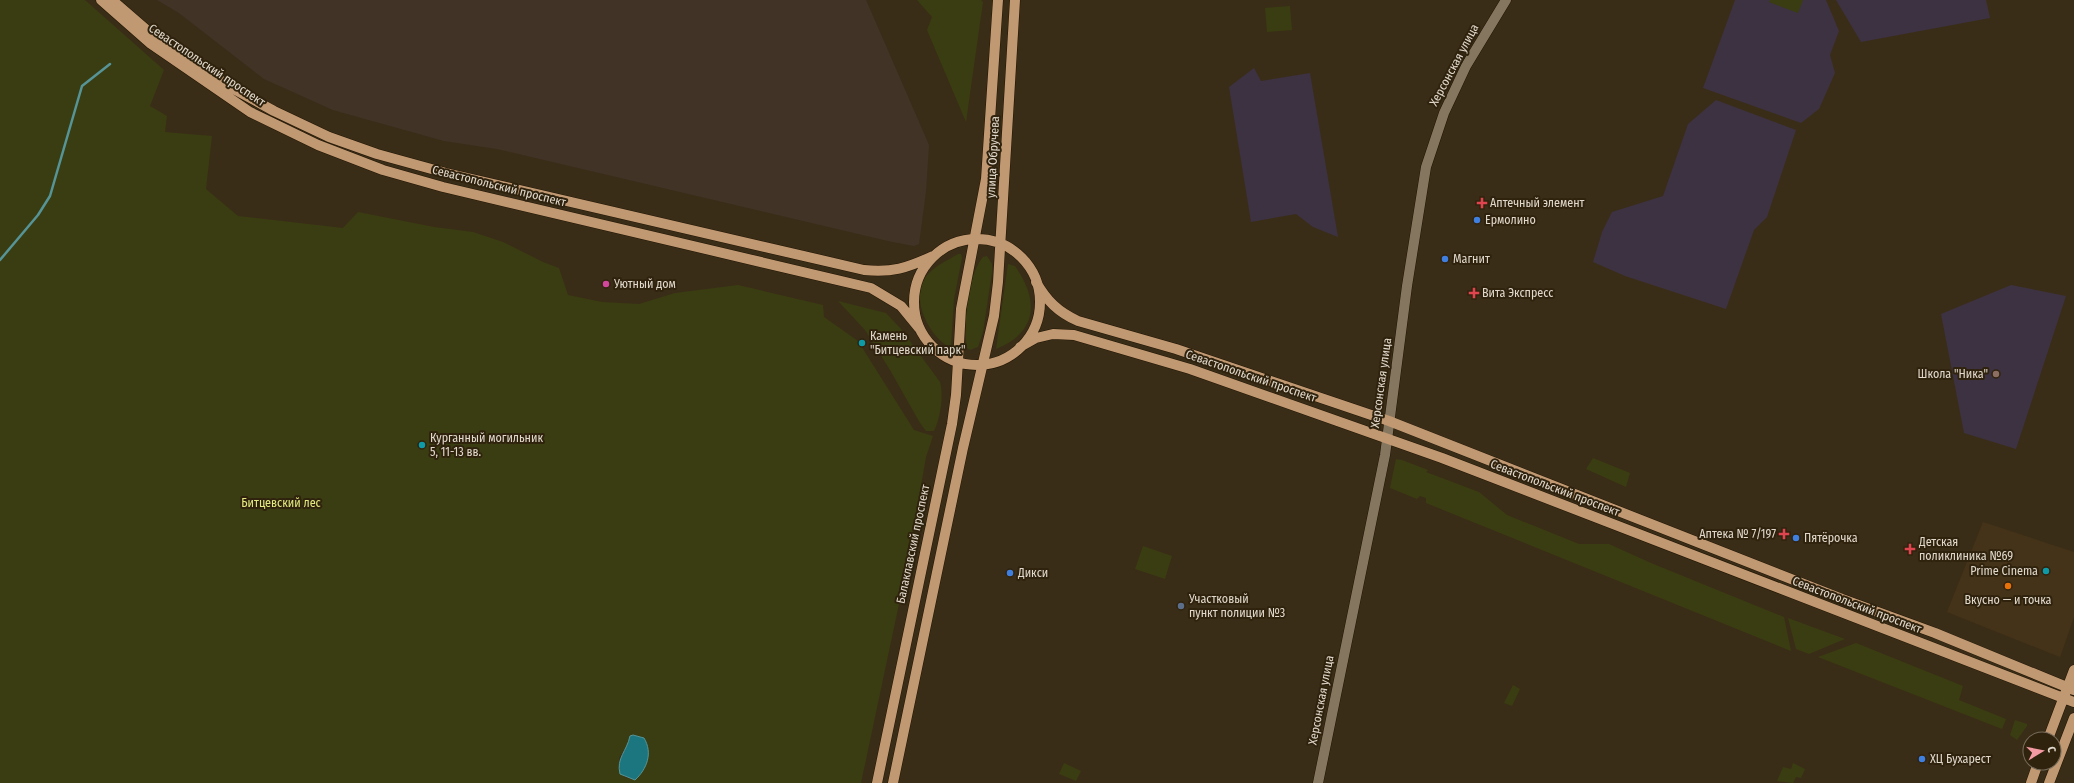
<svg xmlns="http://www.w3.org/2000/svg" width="2074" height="783" font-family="'Fira Sans Condensed',sans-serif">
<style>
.built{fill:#443318}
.industrial{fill:#423327}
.education{fill:#3d3241}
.green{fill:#3a3d11;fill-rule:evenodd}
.water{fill:#1b7680;stroke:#569497}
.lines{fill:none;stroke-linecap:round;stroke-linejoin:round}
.stream{stroke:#569497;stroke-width:2.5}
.minor-casing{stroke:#211502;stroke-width:11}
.major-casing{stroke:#211502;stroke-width:11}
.minor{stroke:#85765f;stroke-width:10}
.major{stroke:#c09872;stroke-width:10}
.health-dot{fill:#e0444e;stroke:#30230e;stroke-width:1.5}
.shop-dot{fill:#3f7fe0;stroke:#30230e;stroke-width:1.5}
.hotel-dot{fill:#d1479c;stroke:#30230e;stroke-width:1.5}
.culture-dot{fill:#0f9aa8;stroke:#30230e;stroke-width:1.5}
.education-dot{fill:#8d6e63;stroke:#30230e;stroke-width:1.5}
.food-dot{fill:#e8710a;stroke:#30230e;stroke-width:1.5}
.service-dot{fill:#5c6f8a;stroke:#30230e;stroke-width:1.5}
.labels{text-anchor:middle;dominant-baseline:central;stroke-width:4;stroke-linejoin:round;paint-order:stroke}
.street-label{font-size:12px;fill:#e1d9cc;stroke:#30230e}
.poi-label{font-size:12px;fill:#e1d9cc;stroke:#30230e;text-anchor:start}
.park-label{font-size:12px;fill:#e2ea7f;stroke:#30230e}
</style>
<rect width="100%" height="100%" fill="#3a2d18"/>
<path class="built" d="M1983 522 2074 552V617L2060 657 1947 612Z"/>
<path class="industrial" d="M157 0H866L929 145 926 191 919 244 914 246 888 241 497 149 444 141 333 110 264 79 179 13Z"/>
<path class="education" d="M1735 0H1826L1839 31 1830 55 1835 73 1819 109 1801 123 1703 88Z
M1836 0H1986L1990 18 1861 42Z
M1254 68 1261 81 1310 73 1338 237 1313 227 1296 214 1251 222 1229 87Z
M1716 100 1796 130 1767 217 1754 230 1726 309 1625 276 1593 262 1602 232 1612 212 1663 196 1688 124Z
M2011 285 2066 296 2016 449 1964 433 1941 314Z"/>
<path class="green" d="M0 0H85L164 70 150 106 167 116 165 132 212 136 206 189 238 216 343 228 358 212 434 227 473 232 503 242 543 262 559 268 568 295 602 302 639 304 675 293 738 285 823 305 824 317 858 341 914 430 933 436 926 457 906 571 861 783H0ZM633 735 644 738C653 753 642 766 635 780L624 777 619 758Z
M917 0H981L983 2 966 122 927 30 932 17Z
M1770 0H1803L1798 13 1769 2Z
M1290 6 1292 30 1267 32 1265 8Z
M958 254H961L962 258 954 299 951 345 949 347C927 334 908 294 929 273 937 265 948 260 958 254Z
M987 256 992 264V272L983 332 978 347 970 350 967 348C963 325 968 274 983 257Z
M1008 264 1015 266C1039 300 1038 332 996 349Z
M838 301 886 313 901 329 940 382C944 397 940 418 934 431H926L920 423 890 370 865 330Z
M1593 458 1630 473 1626 487 1586 469Z
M1396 459 1402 460 1428 470 1426 472 1479 492 1507 515 1579 544H1609L1651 563 1784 617 1791 651 1426 503V498L1420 496 1417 499 1390 488Z
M1143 546 1172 556 1165 579 1135 569Z
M1788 618 1845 639 1809 654 1796 649Z
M1856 643 1963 686 1959 700 2006 719 2002 729 1818 657Z
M1513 685 1520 689 1512 706 1504 703Z
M2015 720 2027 724V726L2017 740 2010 735Z
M1064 763 1081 771 1076 781 1059 774Z
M1793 763 1805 769 1801 778 1796 777 1793 783 1777 781 1783 767 1791 769Z"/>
<path class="water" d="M633 735 644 738C653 753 647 769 635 780L620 774C616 758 627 751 630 736Z"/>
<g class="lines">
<path class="stream" d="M0 260 38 215 50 196 82 86 110 64"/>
<g class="minor-casing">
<path id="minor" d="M1318 783 1385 455 1407 286 1426 167 1444 113 1466 66 1506 0"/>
</g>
<g class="major-casing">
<path id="major" d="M101 0 151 44 250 112 318 145 383 170 443 187 871 288 901 306 919 328
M112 0 156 38 232 88 274 111 329 137 377 154 446 173 864 270C892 273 907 268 933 256
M914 302a63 63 0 1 1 126 0a63 63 0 1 1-126 0Z
M1036 282C1047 301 1058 312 1078 321L1176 349 1389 421 1842 599 1935 633 2074 690
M1020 347 1036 338 1053 334 1074 335 1190 369 1442 458 2074 702
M2048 739 2074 670
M877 783 952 424 956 395 961 309 986 179 998 0
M893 783 963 448 994 316 998 282 1015 0
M2031 783 2038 763
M2049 783 2074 718"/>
</g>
<use href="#minor" class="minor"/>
<use href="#major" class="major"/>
</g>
<g class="health-dot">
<path d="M1480 197h4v4h4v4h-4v4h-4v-4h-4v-4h4z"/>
<path d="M1472 287h4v4h4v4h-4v4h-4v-4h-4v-4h4z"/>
<path d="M1782 528h4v4h4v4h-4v4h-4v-4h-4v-4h4z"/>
<path d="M1908 543h4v4h4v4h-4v4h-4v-4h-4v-4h4z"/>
</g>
<g class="shop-dot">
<circle cx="1477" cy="220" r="4"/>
<circle cx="1445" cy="259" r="4"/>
<circle cx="1796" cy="538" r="4"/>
<circle cx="1010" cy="573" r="4"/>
<circle cx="1922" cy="759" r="4"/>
</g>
<circle class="hotel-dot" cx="606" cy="284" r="4"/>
<g class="culture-dot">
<circle cx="862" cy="343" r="4"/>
<circle cx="422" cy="445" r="4"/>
<circle cx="2046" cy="571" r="4"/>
</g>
<circle class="education-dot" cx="1996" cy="374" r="4"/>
<circle class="food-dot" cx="2008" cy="586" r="4"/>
<circle class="service-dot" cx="1181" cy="606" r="4"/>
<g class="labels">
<g class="street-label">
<text transform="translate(207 65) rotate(34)">Севастопольский проспект</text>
<text transform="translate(1454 65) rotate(-62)">Херсонская улица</text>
<text transform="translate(993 157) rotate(-87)">улица Обручева</text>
<text transform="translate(499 186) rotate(14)">Севастопольский проспект</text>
<text transform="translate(1251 376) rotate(19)">Севастопольский проспект</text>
<text transform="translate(1381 383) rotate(-82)">Херсонская улица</text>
<text transform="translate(1555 488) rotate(21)">Севастопольский проспект</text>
<text transform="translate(913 544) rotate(-78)">Балаклавский проспект</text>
<text transform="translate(1857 605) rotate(21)">Севастопольский проспект</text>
<text transform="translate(1321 700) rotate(-79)">Херсонская улица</text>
</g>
<g class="poi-label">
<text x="1490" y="203">Аптечный элемент</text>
<text x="1485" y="220">Ермолино</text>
<text x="1453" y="259">Магнит</text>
<text x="614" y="284">Уютный дом</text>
<text x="1482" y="293">Вита Экспресс</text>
<text x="870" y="336">Камень<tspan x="870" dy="14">"Битцевский парк"</tspan></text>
<text x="1988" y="374" text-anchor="end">Школа "Ника"</text>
<text x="430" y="438">Курганный могильник<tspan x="430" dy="14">5, 11-13 вв.</tspan></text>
<text x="1776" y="534" text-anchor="end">Аптека № 7/197</text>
<text x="1804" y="538">Пятёрочка</text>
<text x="1919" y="542">Детская<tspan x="1919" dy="14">поликлиника №69</tspan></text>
<text x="2038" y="571" text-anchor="end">Prime Cinema</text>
<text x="1018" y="573">Дикси</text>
<text x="1189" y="599">Участковый<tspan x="1189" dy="14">пункт полиции №3</tspan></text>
<text x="2008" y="600" text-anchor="middle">Вкусно — и точка</text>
<text x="1930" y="759">ХЦ Бухарест</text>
</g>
<g class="park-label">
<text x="281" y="503">Битцевский лес</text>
</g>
</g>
<g transform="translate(2042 751) rotate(80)"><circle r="19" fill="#30230e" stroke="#776c5a"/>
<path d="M0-3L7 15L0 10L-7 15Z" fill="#f49aa3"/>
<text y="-6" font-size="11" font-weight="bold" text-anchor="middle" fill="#e1d9cc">С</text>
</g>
</svg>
